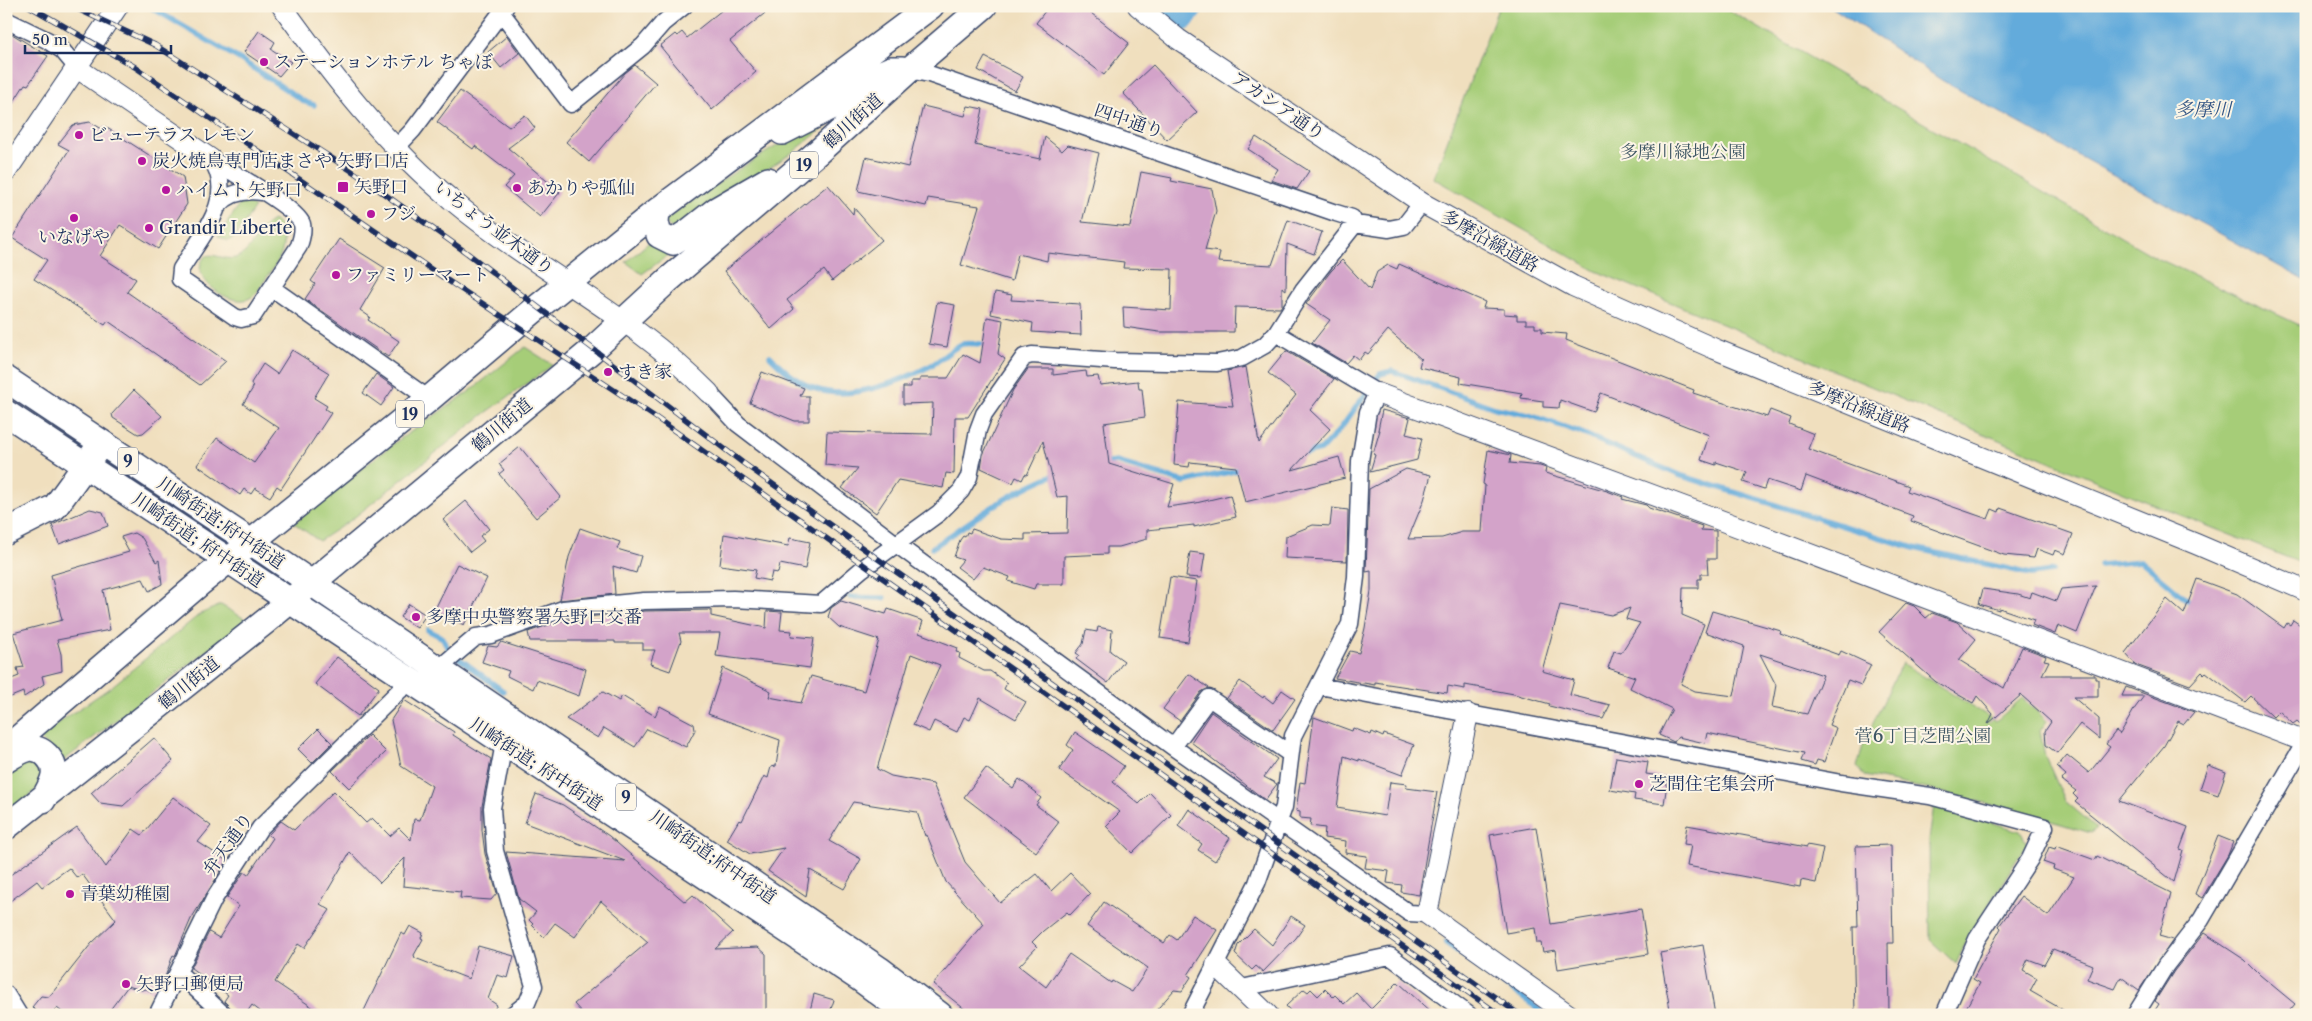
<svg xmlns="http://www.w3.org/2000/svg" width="2312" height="1021" font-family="'Libre Caslon Text','Noto Serif JP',serif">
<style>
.green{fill:#a6cd78;stroke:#607e6b}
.water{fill:#64abdb;stroke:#406d9c}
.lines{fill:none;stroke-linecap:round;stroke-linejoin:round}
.stream{stroke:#64abdb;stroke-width:5.5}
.river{stroke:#64abdb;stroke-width:35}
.building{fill:#d3a3c9;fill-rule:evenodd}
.minor-casing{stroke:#3b496c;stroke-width:19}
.tertiary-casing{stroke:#3b496c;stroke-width:22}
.primary-casing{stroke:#3b496c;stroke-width:28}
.minor{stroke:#fff;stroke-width:16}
.tertiary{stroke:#fff;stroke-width:20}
.primary{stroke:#fff;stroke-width:25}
.rail-casing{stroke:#1b2f5e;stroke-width:5.5}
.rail{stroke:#fcf5e5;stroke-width:4;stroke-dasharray:11;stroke-linecap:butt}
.poi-dot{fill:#b5179e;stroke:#fcf5e5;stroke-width:2}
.labels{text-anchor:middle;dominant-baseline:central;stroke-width:4;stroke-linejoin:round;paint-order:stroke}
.shield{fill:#fcf5e5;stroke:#5e6a86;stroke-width:1}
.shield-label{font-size:16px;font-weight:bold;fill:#1b2f5e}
.poi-label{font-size:18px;fill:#1b2f5e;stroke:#fcf5e5;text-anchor:start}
.street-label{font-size:18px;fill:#1b2f5e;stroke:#fcf5e5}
.park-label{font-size:18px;fill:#3e5664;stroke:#fcf5e5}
.water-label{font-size:19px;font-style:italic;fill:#315484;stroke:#fcf5e5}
</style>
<rect width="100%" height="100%" fill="#fcf5e5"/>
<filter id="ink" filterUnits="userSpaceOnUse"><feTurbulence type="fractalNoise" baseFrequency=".02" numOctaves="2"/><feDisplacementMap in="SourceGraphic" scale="10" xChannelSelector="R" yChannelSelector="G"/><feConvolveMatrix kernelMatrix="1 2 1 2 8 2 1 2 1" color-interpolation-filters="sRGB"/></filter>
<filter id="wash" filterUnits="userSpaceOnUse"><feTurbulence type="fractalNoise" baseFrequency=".0096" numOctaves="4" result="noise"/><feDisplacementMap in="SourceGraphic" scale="20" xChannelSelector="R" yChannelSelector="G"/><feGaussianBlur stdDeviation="1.12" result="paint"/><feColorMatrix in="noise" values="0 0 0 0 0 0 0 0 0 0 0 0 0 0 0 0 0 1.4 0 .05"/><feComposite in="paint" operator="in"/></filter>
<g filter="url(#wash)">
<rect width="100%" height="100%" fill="#f0dfbe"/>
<path class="green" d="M1499 6H1721L2157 258 2306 328V565L2130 495 1596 271 1433 178Z
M853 104 796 150 738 189 679 234 663 221C723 178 787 137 853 104Z
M246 202 255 207 234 238 228 241 218 236 240 204Z
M273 220C283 225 285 241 282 251 280 261 272 269 267 277 262 284 258 294 250 298 232 309 187 277 204 258 212 249 229 266 243 254 255 245 259 226 273 220Z
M654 238 674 251 642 274 626 262Z
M525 347 553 365 483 415 351 520 319 541 294 523 393 444 470 391Z
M221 605 247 620 63 761 38 737 111 687 200 614Z
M1902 663 1996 721 2022 698 2047 721 2040 731 2045 756 2065 801 2097 828 2091 833C2017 810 1942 791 1865 776L1857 767 1864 742Z
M20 761H41L42 785 6 815V773Z
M1934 805 2020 831 2027 843 1968 938 1956 964 1930 940 1929 840Z"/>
<path class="water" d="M1830 6H2306V281L1943 81Z"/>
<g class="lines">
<path class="stream" d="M152 8 241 60 305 102 314 105
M770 356C784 370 798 383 816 389 850 401 900 382 930 366 941 360 951 349 962 344 967 343 976 344 981 344
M1300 455 1321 450 1341 428 1380 374 1392 371 1495 408 1529 415 1579 432 1679 475 1914 548 2031 574 2053 571
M1102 464 1117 462 1184 482 1243 469
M932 548C973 520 1012 490 1059 473
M2100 565 2141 561 2195 606
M850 597 884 598
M428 630 443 638 449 651 503 691
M1446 943 1547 1015"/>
<path class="river" d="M1179 15 1186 6"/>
</g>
<g id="blocks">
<path class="building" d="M727 6H774L730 41 756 72 712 110 660 46 675 34 677 36 682 32 687 38Z
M1049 6H1082L1129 43 1104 75 1036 23Z
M259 31 275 42 271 49 291 62 279 76 244 52Z
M12 34 48 56 28 85 25 84 6 114V42Z
M507 36 519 53 501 68 488 52Z
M985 57 1023 77 1015 91 978 70Z
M635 65 656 83 589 162 566 142 625 73Z
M1153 65 1197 112 1167 140 1123 93Z
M460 91 509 127 525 115 535 128 508 148 560 192 540 217 504 187 514 176 475 146 473 149 437 122Z
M923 106 965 116 968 106 983 109 975 145 1040 159 1045 137 1062 151 1068 145 1099 153 1082 222 1130 227 1141 172 1172 178 1171 181 1212 189 1216 211 1205 250 1220 252 1218 262 1272 265 1288 220 1322 232 1314 254 1287 244 1286 290 1282 287V305L1280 308 1235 307 1234 332H1159L1124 327 1123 307 1171 310 1172 269 1123 268 1124 262 1048 253 1047 261 1018 254 1012 281 961 265 979 206 928 198 926 206 858 191 866 157 908 167Z
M90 122 102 129 104 126 183 177 187 204 158 249 120 225 100 256 136 279 127 292 226 361 200 385 108 321 105 325 34 279 47 260 12 238 69 150 58 144 73 125Z
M1256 137 1309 171 1297 189 1271 180 1278 169 1248 149Z
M828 185 853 214 854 208 882 240 832 281 824 270 787 300 794 309 771 329 724 271Z
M339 239 385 268 360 310 370 317 368 320 399 341 388 357 305 299 315 284 311 281Z
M1342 260 1370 290 1377 272 1388 265 1397 269 1399 264 1485 302 1483 308 1504 309V314L1517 315V320H1526V324H1535V328H1542V332L1567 334 1566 340 1694 390 1693 393 1767 417 1770 410 1791 418 1789 424 1814 434 1808 449 1909 486 1907 491 1988 519 1992 509 1999 512 2000 508 2073 534 2065 554 2055 550 2053 555 2037 549 2034 558 2004 555 1911 521 1913 516 1806 476 1801 491 1767 480 1764 489 1743 482 1747 472 1716 462V465L1701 460 1709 435 1601 393 1594 412 1560 400 1559 408 1543 407V401L1521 398 1522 393 1460 383 1461 377 1419 367 1421 359 1388 330 1368 354 1365 352 1359 360 1353 355 1346 363 1312 343 1330 320 1306 304 1331 271Z
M995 292 1012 295 1011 300 1080 304 1081 335 1032 332 1033 323 991 314Z
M937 302 955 305 947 347 929 344Z
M987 317 1003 320 998 354 1005 359 968 417H955L954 474 946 473 943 488 898 480 876 513 842 488 858 468 825 465 827 432 932 434 933 403 903 404V387H911V381H920V378H948L963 354 980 363Z
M292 350 329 373 314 398 327 406 325 409 331 413 281 489 277 486 270 497 255 488 251 494 244 489 240 495 197 465 217 438 254 463 279 428 243 404 253 388 251 383 263 364 277 374Z
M1286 351 1334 379 1310 410 1330 429 1292 470 1339 457 1345 478 1245 502 1236 467 1190 462 1189 467 1174 465 1179 402 1233 406 1227 371 1246 367 1259 443 1296 395 1268 373Z
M1028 369H1053V375L1086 371 1087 377 1098 376 1100 385 1138 381 1139 389H1142L1145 417 1104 423 1109 464 1174 484 1167 507 1196 503 1230 495 1236 517 1194 527V525L1147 530V539L1119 547H1107V554L1064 556V584H1036L1034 589 1008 581 1010 577 983 567 973 579 957 567 963 560 954 557 960 540 963 536 965 537 967 532 970 533 972 529 1001 539 1025 540V534L1067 533 1068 496 1057 497 1043 441 1027 475 1025 474 1022 480 1016 477 1013 483 981 468 983 455 1013 390Z
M762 372 804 388 800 396H809V421H795L750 403Z
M376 374 394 387 381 406 363 393Z
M134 390 162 416 143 433 138 434 113 418 112 414Z
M1382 410 1410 418 1406 434 1422 438 1417 460 1370 472 1375 455 1373 454 1380 430H1378Z
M520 447 561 497 536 518 499 474 504 470 499 464Z
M1488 450 1511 455 1510 463 1540 466 1546 468 1545 473 1607 491 1623 497 1622 499 1646 505 1649 508 1702 526 1701 530 1716 531V559H1707L1708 574H1701V579H1698V588H1683L1682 615 1704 624 1681 684 1695 691 1734 696 1744 646 1705 632 1712 611 1781 631 1780 634 1839 655 1841 651 1871 665 1861 685 1848 680 1829 725 1836 728 1824 762 1817 760 1815 765 1801 761 1804 753 1707 733 1705 743 1678 737 1674 742 1659 735 1672 709 1630 688 1635 677 1608 668 1614 651 1621 653 1640 623 1626 619 1630 608 1611 615 1560 605 1542 671 1574 680 1570 695 1610 705 1603 719 1549 706 1550 704 1514 694 1465 685V689L1448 686 1447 693 1375 682V685L1335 678 1350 651 1359 653 1365 628 1371 591V571L1366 572 1369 489 1406 469 1431 475 1424 500 1408 539 1442 538 1462 532H1482L1485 485 1483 484ZM1760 654 1823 675 1807 714 1772 707 1776 685Z
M466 501 489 529 480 536 484 541 470 552 443 520Z
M1332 508 1348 510 1347 561 1285 558 1286 536 1313 525 1330 526Z
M90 509 103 512 108 526 59 544 52 525Z
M580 528 620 542 617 549 641 556 636 573 613 566 615 594 560 600 569 557Z
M134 533 142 538 156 562 159 560 162 584 149 591 143 579 103 590 110 630 57 640 61 654 62 671 42 676 44 684 24 697 23 692 6 699V681L19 676 17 668 24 667 13 633 62 620 51 575 129 552 121 537Z
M724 534 788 546 790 538 810 542 805 569 780 564 778 573 772 572 770 581 754 578 756 570 720 565Z
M1190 552 1205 554 1201 578 1186 577Z
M457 564 487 578 464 625 434 611Z
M1170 577 1197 581 1188 642 1160 638Z
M2197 579 2237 594 2284 628 2287 623 2290 625 2293 620 2306 629V729L2297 721 2293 724 2279 711 2273 717 2251 696 2245 702 2206 672 2204 674 2202 672 2190 685 2136 665 2125 653 2167 599 2184 614Z
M2096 586 2077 633 2058 625 2055 634 2032 625 2034 620 1999 608V610L1979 604 1983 589 2018 594 2030 598 2032 592 2056 601 2061 589Z
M841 601 886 614 888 609 923 621 919 633 958 648 956 652 960 653 959 658 984 671H990L1007 683 1004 689 1026 702 1016 719 980 698 970 720 964 717 957 732 934 721 929 732 913 725 940 665 911 654 877 769 891 776 933 784 965 862 1000 903 1037 874 1051 891 1070 873 1090 894 1070 915 1067 912 1043 931 1032 942 1037 947 1019 966 1046 987 1069 954 1111 983 1112 981 1132 992 1148 968 1087 926 1104 902 1164 943 1170 935 1177 940 1193 915 1217 930 1188 975 1191 977 1182 991 1174 990 1152 1015H972L933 984 984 924 946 882 927 835 925 836 917 812 853 802 829 841 861 859 844 889 810 870 806 897 768 871 784 848 750 854 727 840 739 820 742 821 764 776 768 778 771 767 776 766 780 740 708 714 723 668 771 691 769 697 801 703 811 676 864 691 879 640 839 627 828 617 831 608Z
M1906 603 1914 606 1926 618 1932 613 1957 622 1976 639 1959 660 2004 688 2022 647 2046 656 2044 660 2049 661 2042 675H2095V679H2098V697H2073L2099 719V739L2080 724 2057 753 2046 745 2045 731 2051 722 2021 695 1988 724 1993 714 1977 696 1973 703 1936 682 1879 632Z
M409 604 426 615 417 628 400 617Z
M711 610V616L766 628 767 611 782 612 780 630 792 631 791 636 814 638 810 668 716 656 720 633H679L681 641 670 671 650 664 655 650H643V643H615V641H530L528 632 560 621 577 618 645 611Z
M1098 627 1112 630 1110 651 1124 661 1108 683 1076 659 1079 655 1076 653 1083 644 1086 630 1097 632Z
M501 642 586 669 579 696 537 680 533 689 507 676 509 671 482 662 488 646 497 647Z
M337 657 379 688 358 716 315 684Z
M1189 674 1209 688 1201 692 1180 721 1163 709Z
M1240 681 1263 698 1264 696 1273 703 1282 690 1295 699 1273 730 1227 698Z
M2126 687 2194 712 2184 724 2178 721 2164 746 2119 801 2188 827 2180 849 2183 850 2174 882 2075 802 2078 799 2073 794 2076 791 2062 780 2066 775 2057 767 2067 755 2089 773 2110 747 2106 744 2116 731 2120 734 2135 708 2144 696H2122Z
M603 692 619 701 622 696 655 716 660 706 694 724 695 730 686 747 647 729 635 747 604 728 598 738 566 719Z
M404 700 454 732 453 735 491 759 482 806V830L485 854 497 893 491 900 460 898 461 892 403 886 405 858 380 883 350 852 320 904 330 910 304 948 298 944 275 982 324 1015H265L252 1005 245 1015H234L231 1008 224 1001 228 995 191 968 209 932 219 938 239 906 227 897 244 872 248 875 273 838 268 835 270 833 281 821 294 830 334 791 366 823 372 818 390 836 399 828 411 840 414 819 420 820 432 786 401 766 391 720Z
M1211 712 1277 759 1264 777 1277 784 1265 800 1191 742Z
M1314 717 1352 731 1353 728 1371 735 1372 732 1383 737 1384 734 1414 745 1402 775 1359 759V761L1344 756 1337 808 1385 816 1390 782 1407 784 1406 788 1437 792 1419 895 1401 892 1402 885 1387 883 1389 871 1365 868 1367 856 1345 853 1346 841 1324 838 1325 828 1310 826 1311 819 1300 818V812L1296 811 1300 782 1305 783Z
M318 729 332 743 312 763 298 749Z
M1075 732 1124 766 1113 782 1139 804 1150 793 1171 815 1132 853 1106 826 1120 812 1059 770 1073 750 1067 745Z
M369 735 386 752 349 788 332 771Z
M154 738 173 761 123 806 100 803 91 793Z
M1616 757 1648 762 1646 774 1668 777 1664 804 1634 800 1635 794 1610 790Z
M2208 765 2226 772 2218 795 2200 789Z
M986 768 1013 788 1019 779 1037 793 1036 794 1041 798 1036 805 1059 822 1036 852 964 797Z
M536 794 563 805 609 836 685 902 693 895 733 932 715 949 758 947 766 954V1015H584L574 1004 648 942 601 901 575 937 555 923 544 937 532 925 533 924 529 920 536 912 519 899 506 852 625 861 525 823Z
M173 797 211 826 198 842 227 861 191 919 175 956 173 955 165 977 152 993 147 989 141 990 128 986 106 1015H66L57 1008 52 1015H41L32 1007 41 996 49 997 91 944 116 920 82 874 77 878 69 868 42 887 37 881 6 904V878L77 827 106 867 133 829 142 835Z
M1189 809 1230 838 1215 861 1198 850 1202 844 1178 826Z
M1687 825 1807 847V845L1823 848 1816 883 1801 880 1800 887 1687 866 1691 845 1684 844Z
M1536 827 1551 924 1641 909 1648 954 1558 969 1555 950 1543 952 1541 943H1537L1535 928 1506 933 1490 835Z
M2218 836 2233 842 2228 855 2202 898 2195 894Z
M1891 845 1893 943H1888L1889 1013H1855L1853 927H1858L1856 846Z
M2056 846 2095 860 2097 856 2171 893 2159 936 2173 940 2139 990 2121 977 2115 989 2087 979 2093 965 2053 949 2044 965 2028 959 2023 970 2037 978 2030 991 2072 1015H1962L1980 983 1973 979 2001 928 1999 926 2021 896 2048 916 2074 877 2053 869 2054 866 2043 862 2049 847 2055 849Z
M1291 916 1305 925 1296 938 1263 972 1256 966 1252 970 1235 954 1238 945 1254 929 1272 945Z
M410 926 423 933 421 938 423 939 414 955 415 958 469 979 478 946 514 956 508 978 497 975 488 999 497 1005 490 1015H362L401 933 405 935Z
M2204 933 2245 960 2260 975 2295 1004 2286 1015H2152L2159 1004 2155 1001 2174 971Z
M1703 945 1715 1015H1671L1660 953Z
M1398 982 1434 1015H1294L1286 1006 1304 989 1308 992 1311 989 1318 996 1325 989 1333 997 1335 995 1344 1004 1356 993 1371 1009Z
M814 994 834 1000 829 1015H809Z"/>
</g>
</g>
<g filter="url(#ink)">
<use href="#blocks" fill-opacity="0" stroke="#3b496c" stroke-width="1"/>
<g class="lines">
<g class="minor-casing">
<path id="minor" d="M501 12 571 104 643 46 663 23 684 6
M6 20 47 40 62 50 77 68
M909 70 929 74 1336 213 1352 218 1355 224
M396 148 413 130 506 6
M211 159C228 170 297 208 302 224 304 232 301 239 299 246L253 316 241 319 235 317 180 279 181 269C201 236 238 197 211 159Z
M219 205C230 192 246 190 262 192
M1355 224 1389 229 1404 226 1422 203
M272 288 429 399
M709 393 738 424 896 544 1173 747 1409 913 1427 914
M438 669 476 637 491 635 563 609 644 601 733 599 821 604 862 569 939 513 961 491 969 477 978 430 984 414 1024 357 1032 355 1115 361 1217 363 1242 358 1265 345 1276 333 1303 290 1355 224
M1319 686 1841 783 1930 796 2045 827 2030 859 1977 939 1944 1015
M504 743 492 808 495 851 534 986 527 1003 512 1015
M1173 747 1209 698 1290 754
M179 973 224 1015
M1242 988 1390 956 1469 1015
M6 994 19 1015
M157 1015 214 899 260 828 400 690 412 682
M1190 1015 1257 883 1284 807 1293 736 1350 624 1356 577 1360 461 1368 412 1377 393 1276 333
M2135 1015 2166 965 2201 920 2305 742"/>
</g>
<g class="tertiary-casing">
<path id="tertiary" d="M282 6C333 77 386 146 454 202 536 270 635 317 709 393
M1138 6 1178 39 1422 203 1573 286 1715 349 2196 544 2306 591
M77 68 211 159
M6 172 118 6
M1377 393 1728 523 2306 742
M1468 714 1427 914 1569 1015
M1216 965 1268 1015"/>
</g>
<g class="primary-casing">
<path id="primary" d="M782 132 845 100 884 72 891 69H902
M657 211 656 222 659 235 673 242 688 232 716 210 768 180
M6 379 251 542 879 969 940 1015
M6 413 674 855 859 978 909 1015
M6 532 55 507 95 452
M6 749 200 583 429 399 533 311 657 211 931 6
M6 760C13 756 19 751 27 749 41 745 56 761 54 775 53 783 47 792 43 800
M6 827 266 621 591 351 667 281 818 152 909 70 984 6"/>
</g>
<use href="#minor" class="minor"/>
<use href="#tertiary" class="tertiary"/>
<use href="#primary" class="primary"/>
<g class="rail-casing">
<path id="rail" d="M29 6 135 67 444 278 655 417 1500 1015
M71 6 155 45 355 173 467 253 743 463 1520 1015"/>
</g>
<use href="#rail" class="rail"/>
</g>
</g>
<g class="poi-dot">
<circle cx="264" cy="62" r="5"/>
<circle cx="79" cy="135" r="5"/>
<circle cx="142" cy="161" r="5"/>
<rect x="337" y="181" width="12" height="12" rx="2.5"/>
<circle cx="517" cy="188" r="5"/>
<circle cx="166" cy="190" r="5"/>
<circle cx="371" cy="214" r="5"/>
<circle cx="74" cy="218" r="5"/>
<circle cx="149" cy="228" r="5"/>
<circle cx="336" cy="275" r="5"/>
<circle cx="608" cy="372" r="5"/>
<circle cx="416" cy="617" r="5"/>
<circle cx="1639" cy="784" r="5"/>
<circle cx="70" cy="894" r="5"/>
<circle cx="126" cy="984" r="5"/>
</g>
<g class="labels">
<g class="shield">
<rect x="790" y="151.5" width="28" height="27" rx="4"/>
<rect x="396" y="400.5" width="28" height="27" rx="4"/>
<rect x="118" y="447.5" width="20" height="27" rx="4"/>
<rect x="616" y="783.5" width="20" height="27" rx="4"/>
</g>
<g class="shield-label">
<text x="804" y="165">19</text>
<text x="410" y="414">19</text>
<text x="128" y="461">9</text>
<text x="626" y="797">9</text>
</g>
<g class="poi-label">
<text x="274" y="62">ステーションホテル ちゃぼ</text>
<text x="89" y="135">ビューテラス レモン</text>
<text x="152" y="161">炭火焼鳥専門店まさや 矢野口店</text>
<text x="354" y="187">矢野口</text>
<text x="527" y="188">あかりや弧仙</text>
<text x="176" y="190">ハイムト矢野口</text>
<text x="381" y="214">フジ</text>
<text x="159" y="228">Grandir Liberté</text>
<text x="74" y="237" text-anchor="middle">いなげや</text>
<text x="346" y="275">ファミリーマート</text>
<text x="618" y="372">すき家</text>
<text x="426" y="617">多摩中央警察署矢野口交番</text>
<text x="1649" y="784">芝間住宅集会所</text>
<text x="80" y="894">青葉幼稚園</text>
<text x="136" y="984">矢野口郵便局</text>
</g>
<g class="street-label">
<text transform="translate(1278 106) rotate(34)">アカシア通り</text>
<text transform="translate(853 121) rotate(-42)">鶴川街道</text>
<text transform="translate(1129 121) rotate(19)">四中通り</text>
<text transform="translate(494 228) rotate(37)">いちょう並木通り</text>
<text transform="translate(1490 241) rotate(29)">多摩沿線道路</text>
<text transform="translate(1859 407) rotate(22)">多摩沿線道路</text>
<text transform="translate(502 425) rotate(-40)">鶴川街道</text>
<text transform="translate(221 523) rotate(34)">川崎街道:府中街道</text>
<text transform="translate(198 540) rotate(34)">川崎街道; 府中街道</text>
<text transform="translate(189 683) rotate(-39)">鶴川街道</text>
<text transform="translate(536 764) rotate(33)">川崎街道; 府中街道</text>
<text transform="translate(228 844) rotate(-55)">弁天通り</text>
<text transform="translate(713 857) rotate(35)">川崎街道;府中街道</text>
</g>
<g class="park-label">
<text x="1683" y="152">多摩川緑地公園</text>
<text x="1923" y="736">菅6丁目芝間公園</text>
</g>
<g class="water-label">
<text x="2203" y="109">多摩川</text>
</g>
</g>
<rect width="2312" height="1021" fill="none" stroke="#fcf5e5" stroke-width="25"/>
<path d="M25 45v8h146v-8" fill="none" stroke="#1b2f5e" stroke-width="2.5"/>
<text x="32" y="45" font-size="15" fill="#1b2f5e" stroke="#fcf5e5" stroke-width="4" paint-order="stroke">50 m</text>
</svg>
